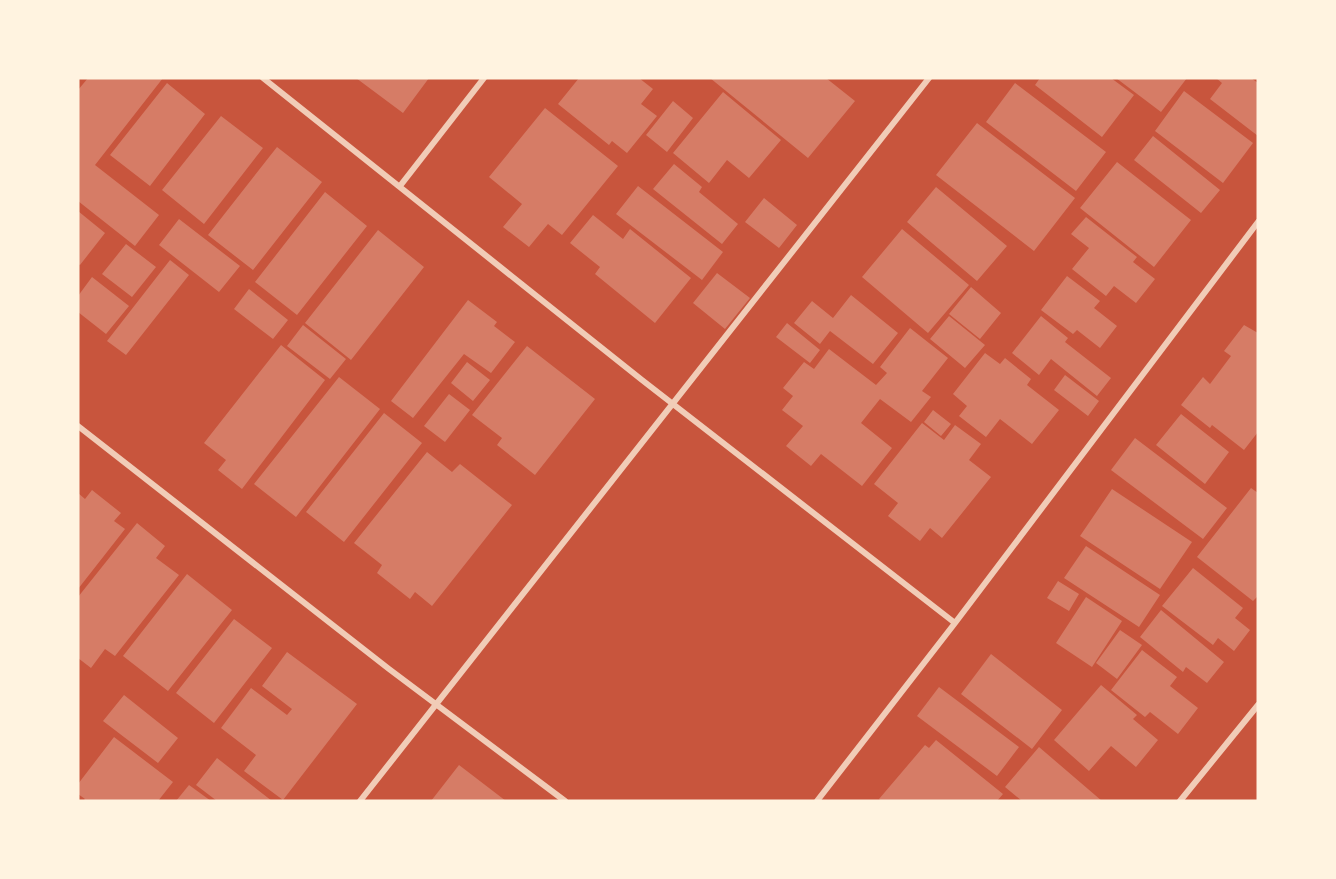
<svg xmlns="http://www.w3.org/2000/svg" width="1336" height="879" font-family="'Archivo Narrow',sans-serif">
<style>
.building{fill:#d67c66}
.lines{fill:none;stroke-linecap:round;stroke-linejoin:round}
.minor{stroke:#f1ccb7;stroke-width:6}
</style>
<rect width="100%" height="100%" fill="#c8553d"/>
<path class="building" d="M88 78H163L95 165 159 215 135 246 78 201V90Z
M356 78H429L403 113Z
M579 78H639L653 89 641 104 657 116 627 153 612 141 609 145 558 104Z
M710 78H826L855 101 808 158Z
M1040 78H1111L1134 95 1102 137 1035 85Z
M1116 78H1187L1161 112Z
M1216 78H1251L1258 83V136L1210 99 1222 83Z
M167 83 205 114 150 186 110 155Z
M1015 83 1106 152 1076 191 986 122Z
M1184 91 1253 143 1223 183 1155 131Z
M723 92 781 140 749 178 727 160 709 183 673 153Z
M673 101 693 118 667 152 646 135Z
M545 108 618 166 562 235 548 224 529 247 503 227 522 204 489 177Z
M221 116 263 148 204 224 162 190Z
M977 123 1075 198 1034 251 936 175Z
M1153 136 1220 190 1201 213 1134 160Z
M277 147 322 182 253 270 208 235Z
M1117 162 1191 220 1154 267 1080 208Z
M674 164 702 187 699 192 738 224 722 244 653 189Z
M638 186 723 252 702 280 616 214Z
M936 187 1007 246 977 281 907 222Z
M325 192 367 226 297 315 255 282Z
M764 198 797 225 779 248 745 222Z
M78 211 105 233 80 265 78 264Z
M593 215 623 239 630 229 691 278 655 323 595 274 600 267 570 243Z
M1086 217 1137 257 1133 262 1155 279 1136 303 1114 286 1106 296 1072 269 1089 248 1071 234Z
M179 219 240 266 219 292 159 245Z
M902 229 969 285 928 333 862 277Z
M378 230 424 267 351 360 305 323Z
M126 244 156 267 132 297 102 274Z
M170 260 189 275 126 355 107 341Z
M717 273 750 298 725 329 693 303Z
M1067 276 1100 301 1094 308 1117 326 1100 348 1077 330 1073 334 1041 310Z
M92 277 129 306 106 334 78 312V296Z
M971 287 1001 313 980 339 949 314Z
M249 289 288 320 273 339 234 309Z
M851 295 898 333 873 364 830 331 820 344 794 323 812 301 833 318Z
M468 300 497 322 494 326 515 342 491 373 464 354 413 418 391 401Z
M949 316 985 345 965 368 930 339Z
M1041 316 1068 338 1065 342 1111 378 1097 396 1051 359 1039 375 1012 353Z
M787 323 820 350 810 363 776 337Z
M303 325 346 359 330 379 287 346Z
M1244 325 1258 333V432L1244 450 1212 425 1210 428 1181 405 1203 377 1210 384 1231 356 1224 351Z
M910 328 948 358 922 391 931 397 911 422 880 399 861 423 892 448 862 486 821 454 811 466 786 446 803 426 782 410 793 396 783 388 804 362 814 369 829 349 876 385 887 373 880 367Z
M281 345 325 380 242 489 218 470 226 460 204 443Z
M527 346 595 399 535 475 497 445 502 438 472 415Z
M985 353 1000 364 1005 358 1031 379 1027 385 1059 410 1032 444 1000 419 986 437 959 416 967 406 953 394Z
M467 362 490 380 473 401 451 383Z
M1065 375 1099 401 1088 416 1054 390Z
M339 377 380 409 296 517 254 484Z
M449 394 470 410 445 442 424 426Z
M933 410 951 424 941 436 924 422Z
M384 413 422 443 344 542 306 512Z
M1181 414 1229 452 1205 484 1156 445Z
M922 423 944 440 955 425 981 444 969 460 991 477 942 538 930 528 920 541 888 516 898 503 874 484Z
M1135 438 1227 508 1203 539 1111 470Z
M427 452 452 472 460 464 512 505 432 606 415 592 410 599 377 573 382 565 354 543Z
M1251 488 1258 493V598L1257 597 1253 601 1197 557Z
M1112 489 1192 542 1160 589 1080 536Z
M92 490 121 513 114 521 125 529 78 589V493L85 499Z
M137 523 165 546 156 558 179 575 115 656 105 649 91 668 78 658V597Z
M1086 546 1160 595 1139 627 1064 578Z
M1193 568 1243 608 1235 618 1250 630 1234 651 1218 638 1213 645 1162 606Z
M187 574 232 610 168 691 123 656Z
M1058 581 1079 594 1069 611 1047 598Z
M1086 597 1122 621 1092 667 1056 643Z
M1161 610 1224 662 1207 683 1186 667 1183 672 1140 637Z
M234 619 272 648 214 723 176 693Z
M1120 630 1142 645 1117 679 1096 663Z
M1142 650 1177 677 1170 686 1198 708 1178 734 1150 712 1145 717 1111 690Z
M287 652 357 704 283 800 244 771 256 755 221 728 251 688 287 715 292 709 262 686Z
M991 654 1062 710 1032 749 961 694Z
M1101 685 1137 715 1133 719 1158 740 1136 767 1111 746 1089 771 1054 740Z
M939 687 1019 747 997 776 917 716Z
M124 695 178 738 158 763 103 721Z
M114 737 173 782 158 801H83L85 799 78 794V784Z
M936 740 1003 794 997 801H881L879 799 925 745 929 748Z
M1039 747 1102 801H1022L1005 787Z
M217 758 272 801H217L196 785Z
M459 765 506 801H431Z
M189 785 211 801H176Z"/>
<g class="lines">
<path class="minor" d="M263 78 642 380 955 623
M400 186 484 78
M78 426 389 669 565 801
M360 801 929 78
M817 801 955 623 1258 222
M1180 801 1258 705"/>
</g>
<rect width="1336" height="879" fill="none" stroke="#fff3e0" stroke-width="159"/>
</svg>
